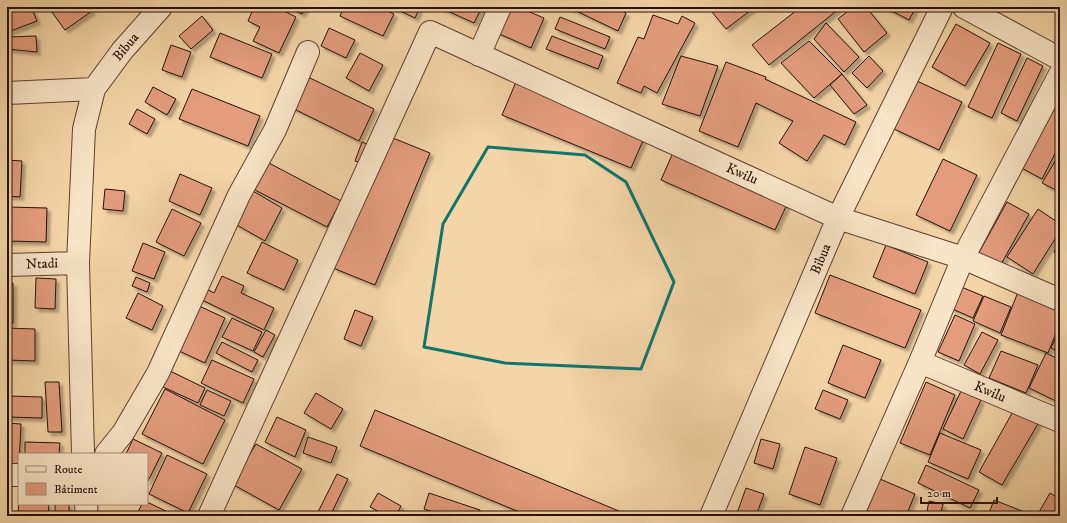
<svg xmlns="http://www.w3.org/2000/svg" width="1067" height="523" font-family="'IM FELL DW Pica',serif">
<style>
.building{fill:#e39d7d;stroke:#261006;filter:url(#shadow)}
.lines{fill:none;stroke-linecap:round;stroke-linejoin:round}
.street-casing{stroke:#5a412e;stroke-width:24}
.street{stroke:#f8e4c6;stroke-width:22}
.marked{fill:none;stroke:#0f766e;stroke-width:3;stroke-linejoin:round}
.labels{text-anchor:middle;dominant-baseline:central;stroke-width:3.5;stroke-linejoin:round;paint-order:stroke}
.street-label{font-size:14px;fill:#261006;stroke:#f8e4c6}
</style>
<defs>
<filter id="shadow"><feDropShadow dx="3.5" dy="3.5" stdDeviation="1" flood-color="#0004"/></filter>
</defs>
<rect width="100%" height="100%" fill="#f4d5a7"/>
<filter id="stains"><feTurbulence type="fractalNoise" baseFrequency=".005" numOctaves="4"/><feColorMatrix values="0 0 0 0 .2 0 0 0 0 .09 0 0 0 0 .02 0 0 0 .5 -.17"/></filter>
<radialGradient id="worn" r=".72"><stop offset=".6" stop-color="#630" stop-opacity="0"/><stop offset="1" stop-color="#630" stop-opacity=".3"/></radialGradient>
<path class="building" d="M7 7H31L37 21 8 32Z
M50 7H90L92 11 65 30 49 8Z
M254 7H276L296 17 279 53 253 41 260 27 248 21Z
M287 7H306L302 14Z
M344 7H379L394 14 383 36 340 16Z
M392 7H420L415 18Z
M439 7H482L474 23Z
M506 7H518L544 18 531 48 495 32Z
M568 7H613L626 13 618 31Z
M718 7H755L726 29 712 12Z
M795 7 840 8 769 65 752 45 797 10Z
M853 7H866L887 33 864 52 838 19Z
M884 7H916L909 20Z
M653 15 678 24 682 16 695 23 657 93 644 86 641 93 617 83 638 37 644 39Z
M202 16 213 30 191 49 179 36Z
M560 17 610 37 605 49 555 29Z
M826 23 859 57 844 72 814 39Z
M956 24 990 43 965 86 932 67Z
M329 28 355 40 346 58 321 46Z
M220 33 272 54 262 78 210 57Z
M36 36 37 52 7 49V37Z
M552 36 603 56 598 69 546 49Z
M809 41 842 74 814 98 781 63Z
M998 43 1021 54 992 118 968 107Z
M171 45 191 52 182 77 162 70Z
M360 53 383 65 369 91 346 78Z
M681 56 718 66 700 116 662 104Z
M869 56 883 71 867 88 852 73Z
M1027 58 1043 66 1017 121 1001 113Z
M726 62 766 77 765 79 856 122 845 145 824 135 807 161 779 143 793 121 756 103 738 147 699 131Z
M842 74 867 105 854 114 830 85Z
M308 77 374 109 359 141 292 108Z
M917 81 962 102 939 150 894 129Z
M516 82 645 136 631 168 502 115Z
M1060 83V144L1042 179 1016 165Z
M153 87 176 99 167 115 145 102Z
M192 89 260 116 248 146 179 119Z
M137 109 155 119 147 134 129 124Z
M388 136 430 153 375 285 333 268Z
M362 142 371 146 364 164 355 161Z
M675 148 790 198 775 230 661 180Z
M1060 153V192L1042 183Z
M943 159 977 175 950 231 916 215Z
M7 160 22 161 20 197 7 196Z
M267 162 341 201 327 227 253 189Z
M180 174 212 188 200 215 169 201Z
M105 189 125 191 123 211 103 209Z
M253 191 282 208 265 241 235 224Z
M1007 202 1029 214 999 268 977 256Z
M7 207 47 208 46 242 7 241Z
M172 209 201 223 184 256 156 242Z
M1038 209 1060 224V231L1033 274 1007 257Z
M1060 241V255L1054 252Z
M262 242 298 260 284 290 247 273Z
M143 243 165 252 154 279 132 271Z
M886 245 928 262 915 294 873 277Z
M830 275 921 310 905 348 815 313Z
M222 276 244 286 241 293 274 308 264 330 198 298 203 287 214 293Z
M136 277 150 283 147 292 132 286Z
M36 278 56 279 55 309 35 308Z
M7 283H13V323H7Z
M959 286 983 296 973 318 950 308Z
M1018 292 1060 308V323L1048 353 1001 335Z
M138 293 163 306 152 330 126 318Z
M984 296 1011 307 1000 333 973 321Z
M197 305 225 318 205 363 177 350Z
M355 310 373 317 361 346 344 339Z
M955 315 975 324 959 361 938 352Z
M232 318 262 332 253 351 222 337Z
M7 328 35 329V361L7 360Z
M1060 328V352L1051 348Z
M266 330 275 335 263 357 254 352Z
M982 332 998 340 980 374 964 365Z
M222 342 258 360 252 372 216 353Z
M843 345 881 360 865 398 828 383Z
M1001 351 1038 365 1026 393 989 378Z
M1046 353 1060 360V403L1029 388Z
M212 360 254 379 243 403 201 383Z
M168 370 205 388 198 403 161 386Z
M45 382H59L62 432H48Z
M926 382 955 395 930 455 900 443Z
M165 389 225 420 203 464 142 434Z
M207 390 231 401 224 416 200 405Z
M823 390 848 400 840 419 815 409Z
M961 391 981 400 963 439 943 429Z
M316 393 343 409 331 429 304 413Z
M8 396 42 397V418L8 417Z
M1015 408 1039 422 1002 485 979 472Z
M375 410 631 516H529L360 446Z
M277 417 306 430 295 457 265 442Z
M7 423 21 424 19 465 7 464Z
M940 433 981 450 968 479 928 462Z
M308 437 337 447 331 463 303 453Z
M133 439 162 453 147 483V454H126Z
M761 439 780 444 773 469 754 463Z
M25 442 60 443 59 454H25Z
M256 444 302 469 279 510 232 484Z
M805 447 837 458 820 505 789 494Z
M167 455 207 474 188 513 149 494Z
M926 465 979 490 970 508 918 483Z
M337 474 348 479 330 516H316Z
M880 479 915 494 906 516H873L866 513Z
M746 488 764 494 756 516H736Z
M19 493V504H49L48 516H18Z
M378 493 401 506 396 516H387L370 507Z
M429 493 480 510 479 516H446L424 509Z
M1050 493 1060 499V516H1047L1039 512Z
M994 500 1022 511 1020 516H997L989 513Z
M929 501 943 504 940 516H926Z
M147 502 176 516H136L142 504H147Z
M55 504H69V516H55Z"/>
<g class="lines">
<g class="street-casing">
<path id="street" d="M964 7 1060 59
M479 55 500 7
M7 93 94 89
M7 265 78 263
M920 362 1060 421
M83 454 78 263 84 129 94 89 122 51 161 7
M106 454 123 433 158 373 239 195 275 130 308 52
M7 475H19
M86 504 87 516
M209 516 430 32 838 218 963 258 1060 300
M711 516 838 218 942 7
M852 516 920 362 963 258 1060 74"/>
</g>
<use href="#street" class="street"/>
</g>
<path class="marked" d="M488 147 585 155 626 182 674 282 641 369 505 363 424 347 443 224Z"/>
<g class="labels">
<g class="street-label">
<text transform="translate(126 47) rotate(-50)">Bibua</text>
<text transform="translate(742 174) rotate(24)">Kwilu</text>
<text transform="translate(821 259) rotate(-67)">Bibua</text>
<text transform="translate(42 264) rotate(-2)">Ntadi</text>
<text transform="translate(990 392) rotate(23)">Kwilu</text>
</g>
</g>
<rect width="1067" height="523" fill="none" stroke="#f4d5a7" stroke-width="24"/>
<rect x="8" y="8" width="1051" height="507" fill="none" stroke="#261006" stroke-width="2"/>
<rect x="12" y="12" width="1043" height="499" fill="none" stroke="#261006"/>
<rect x="18" y="453" width="130" height="52" fill="#f8e4c6" stroke="#a48f79"/>
<rect x="26" y="466" width="20" height="6" fill="#f8e4c6" stroke="#a48f79"/>
<text x="54" y="473" font-size="12" fill="#261006">Route</text>
<rect x="26" y="483" width="20" height="12" fill="#e39d7d" stroke="#a48f79"/>
<text x="54" y="493" font-size="12" fill="#261006">Bâtiment</text>
<path d="M921 497v6h76v-6" fill="none" stroke="#261006" stroke-width="2"/>
<text x="927" y="497" font-size="12" fill="#261006" stroke="#f8e4c6" stroke-width="3" paint-order="stroke">20 m</text>
<rect width="100%" height="100%" filter="url(#stains)"/>
<rect width="100%" height="100%" fill="url(#worn)"/>
</svg>
